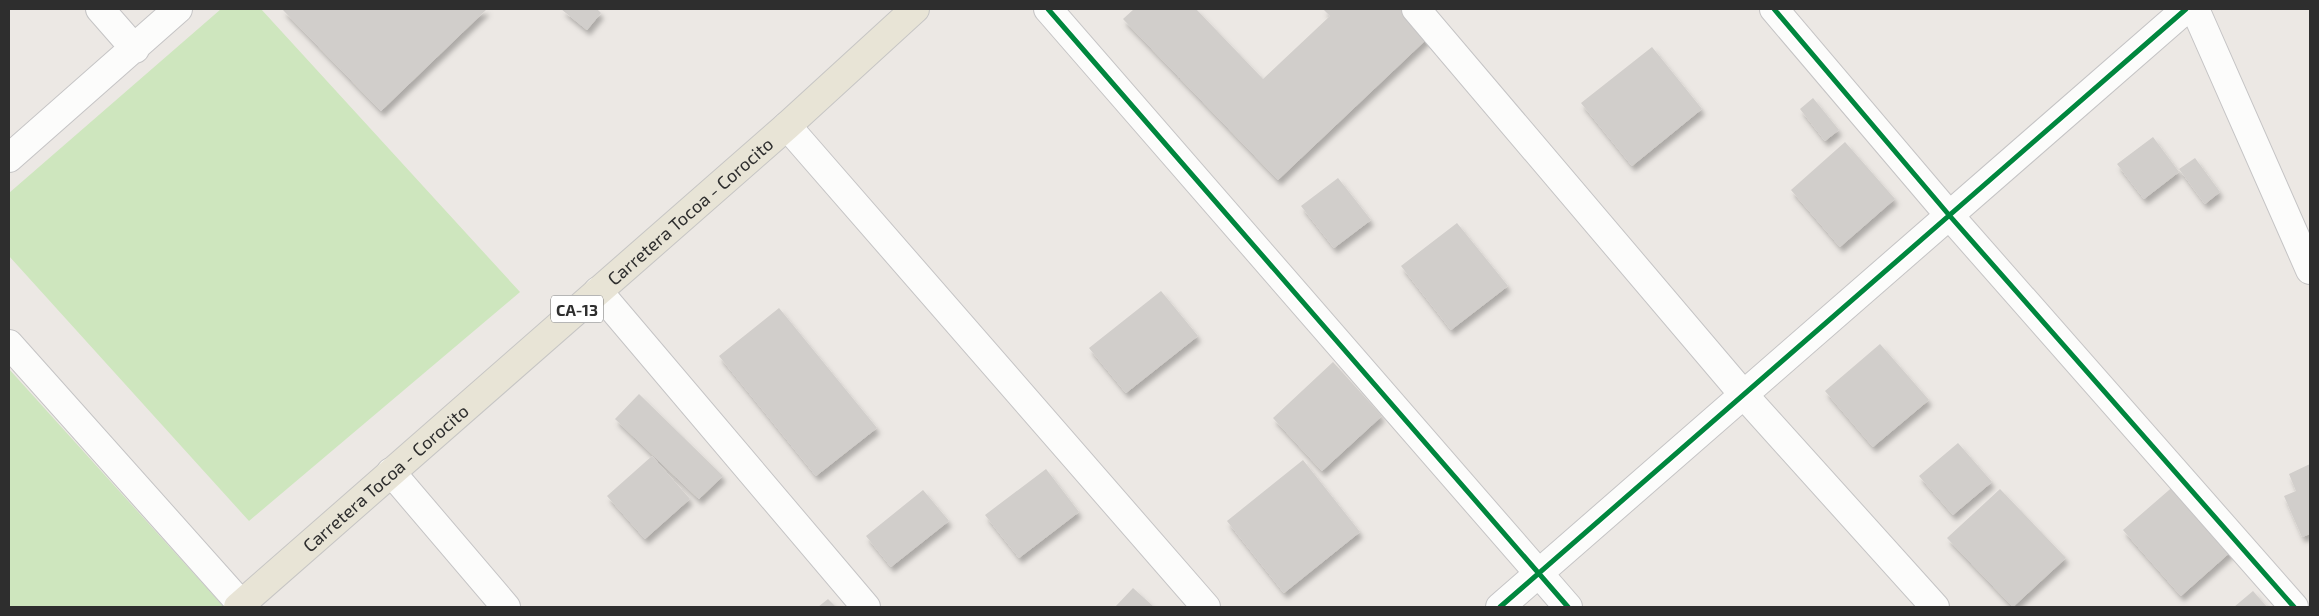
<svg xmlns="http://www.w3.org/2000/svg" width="2319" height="616" font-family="'Exo 2',sans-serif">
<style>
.green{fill:#cee6be}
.building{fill:#d1cecb;filter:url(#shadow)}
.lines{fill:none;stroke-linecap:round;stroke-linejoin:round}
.minor-casing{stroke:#c5c4c5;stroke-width:30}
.major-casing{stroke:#c6c5c4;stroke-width:30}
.minor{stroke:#fcfcfb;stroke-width:28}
.major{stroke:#e8e4d6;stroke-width:28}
.cycleway-casing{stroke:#fff;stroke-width:8}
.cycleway{stroke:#00873e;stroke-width:5}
.labels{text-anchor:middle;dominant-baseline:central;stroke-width:5;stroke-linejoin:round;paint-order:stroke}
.shield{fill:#fff;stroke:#6d6d6d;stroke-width:1}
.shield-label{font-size:16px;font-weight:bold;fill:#2e2e2e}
.street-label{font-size:18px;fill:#2e2e2e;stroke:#fff}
</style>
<defs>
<filter id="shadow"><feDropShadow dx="3" dy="5.5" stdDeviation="2.5" flood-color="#0004"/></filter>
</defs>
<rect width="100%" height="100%" fill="#ece8e4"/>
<path class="green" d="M221 9H261L520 292 249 521 9 256V193Z
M9 369 224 607H9Z"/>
<path class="building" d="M282 9H487L381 111Z
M561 9H597L601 13 587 30Z
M1134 9H1196L1263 79 1330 16 1323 9H1404L1430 36 1278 180 1123 19Z
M1652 47 1702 109 1632 166 1581 103Z
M1813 98 1839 130 1825 141 1800 109Z
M2153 137 2179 172 2144 199 2117 164Z
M1845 142 1895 199 1840 247 1791 190Z
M2195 158 2220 192 2205 204 2179 169Z
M1338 178 1371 220 1334 248 1301 206Z
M1457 223 1508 286 1451 330 1401 266Z
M1161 291 1198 336 1126 393 1089 348Z
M779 308 877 428 816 476 719 356Z
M1880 344 1929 400 1873 447 1825 391Z
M1333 362 1382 416 1322 471 1273 418Z
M639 394 723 476 699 499 615 419Z
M1958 443 1992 482 1953 515 1919 476Z
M652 456 690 499 645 539 607 496Z
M1303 460 1360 532 1284 593 1227 521Z
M2310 464V534L2302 537 2284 496 2296 491 2289 474Z
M1046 469 1079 512 1019 558 985 515Z
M2176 484 2234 549 2181 596 2123 530Z
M2000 489 2066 558 2013 607 1947 538Z
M923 490 949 521 891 567 866 536Z
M1133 588 1154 607H1115Z
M2253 591 2267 607H2234Z
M828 599 836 607H818Z"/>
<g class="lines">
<g class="minor-casing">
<path id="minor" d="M100 9 135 49
M1048 9 1568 607
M1416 9 1743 394 1935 607
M1774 9 1949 215 2294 607
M2195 9 2310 270
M787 126 1206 607
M9 158 178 9
M598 291 866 607
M9 344 241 604
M391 472 506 607
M1500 607 2186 9"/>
</g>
<g class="major-casing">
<g id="major">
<path id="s1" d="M238 607 787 126 915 9"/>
</g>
</g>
<use href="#minor" class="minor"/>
<use href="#major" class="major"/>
<g class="cycleway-casing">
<path id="cycleway" d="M1048 9 1568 607
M1774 9 1949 215 2294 607
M1500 607 2186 9"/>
</g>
<use href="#cycleway" class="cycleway"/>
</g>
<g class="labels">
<rect class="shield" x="551" y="295.5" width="52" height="27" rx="4"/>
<g class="shield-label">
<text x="577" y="309">CA-13</text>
</g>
<g class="street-label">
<text stroke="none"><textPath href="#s1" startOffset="601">Carretera Tocoa - Corocito</textPath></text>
<text stroke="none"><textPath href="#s1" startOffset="196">Carretera Tocoa - Corocito</textPath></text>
</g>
</g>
<rect width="2319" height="616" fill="none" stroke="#2e2e2e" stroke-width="20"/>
</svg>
